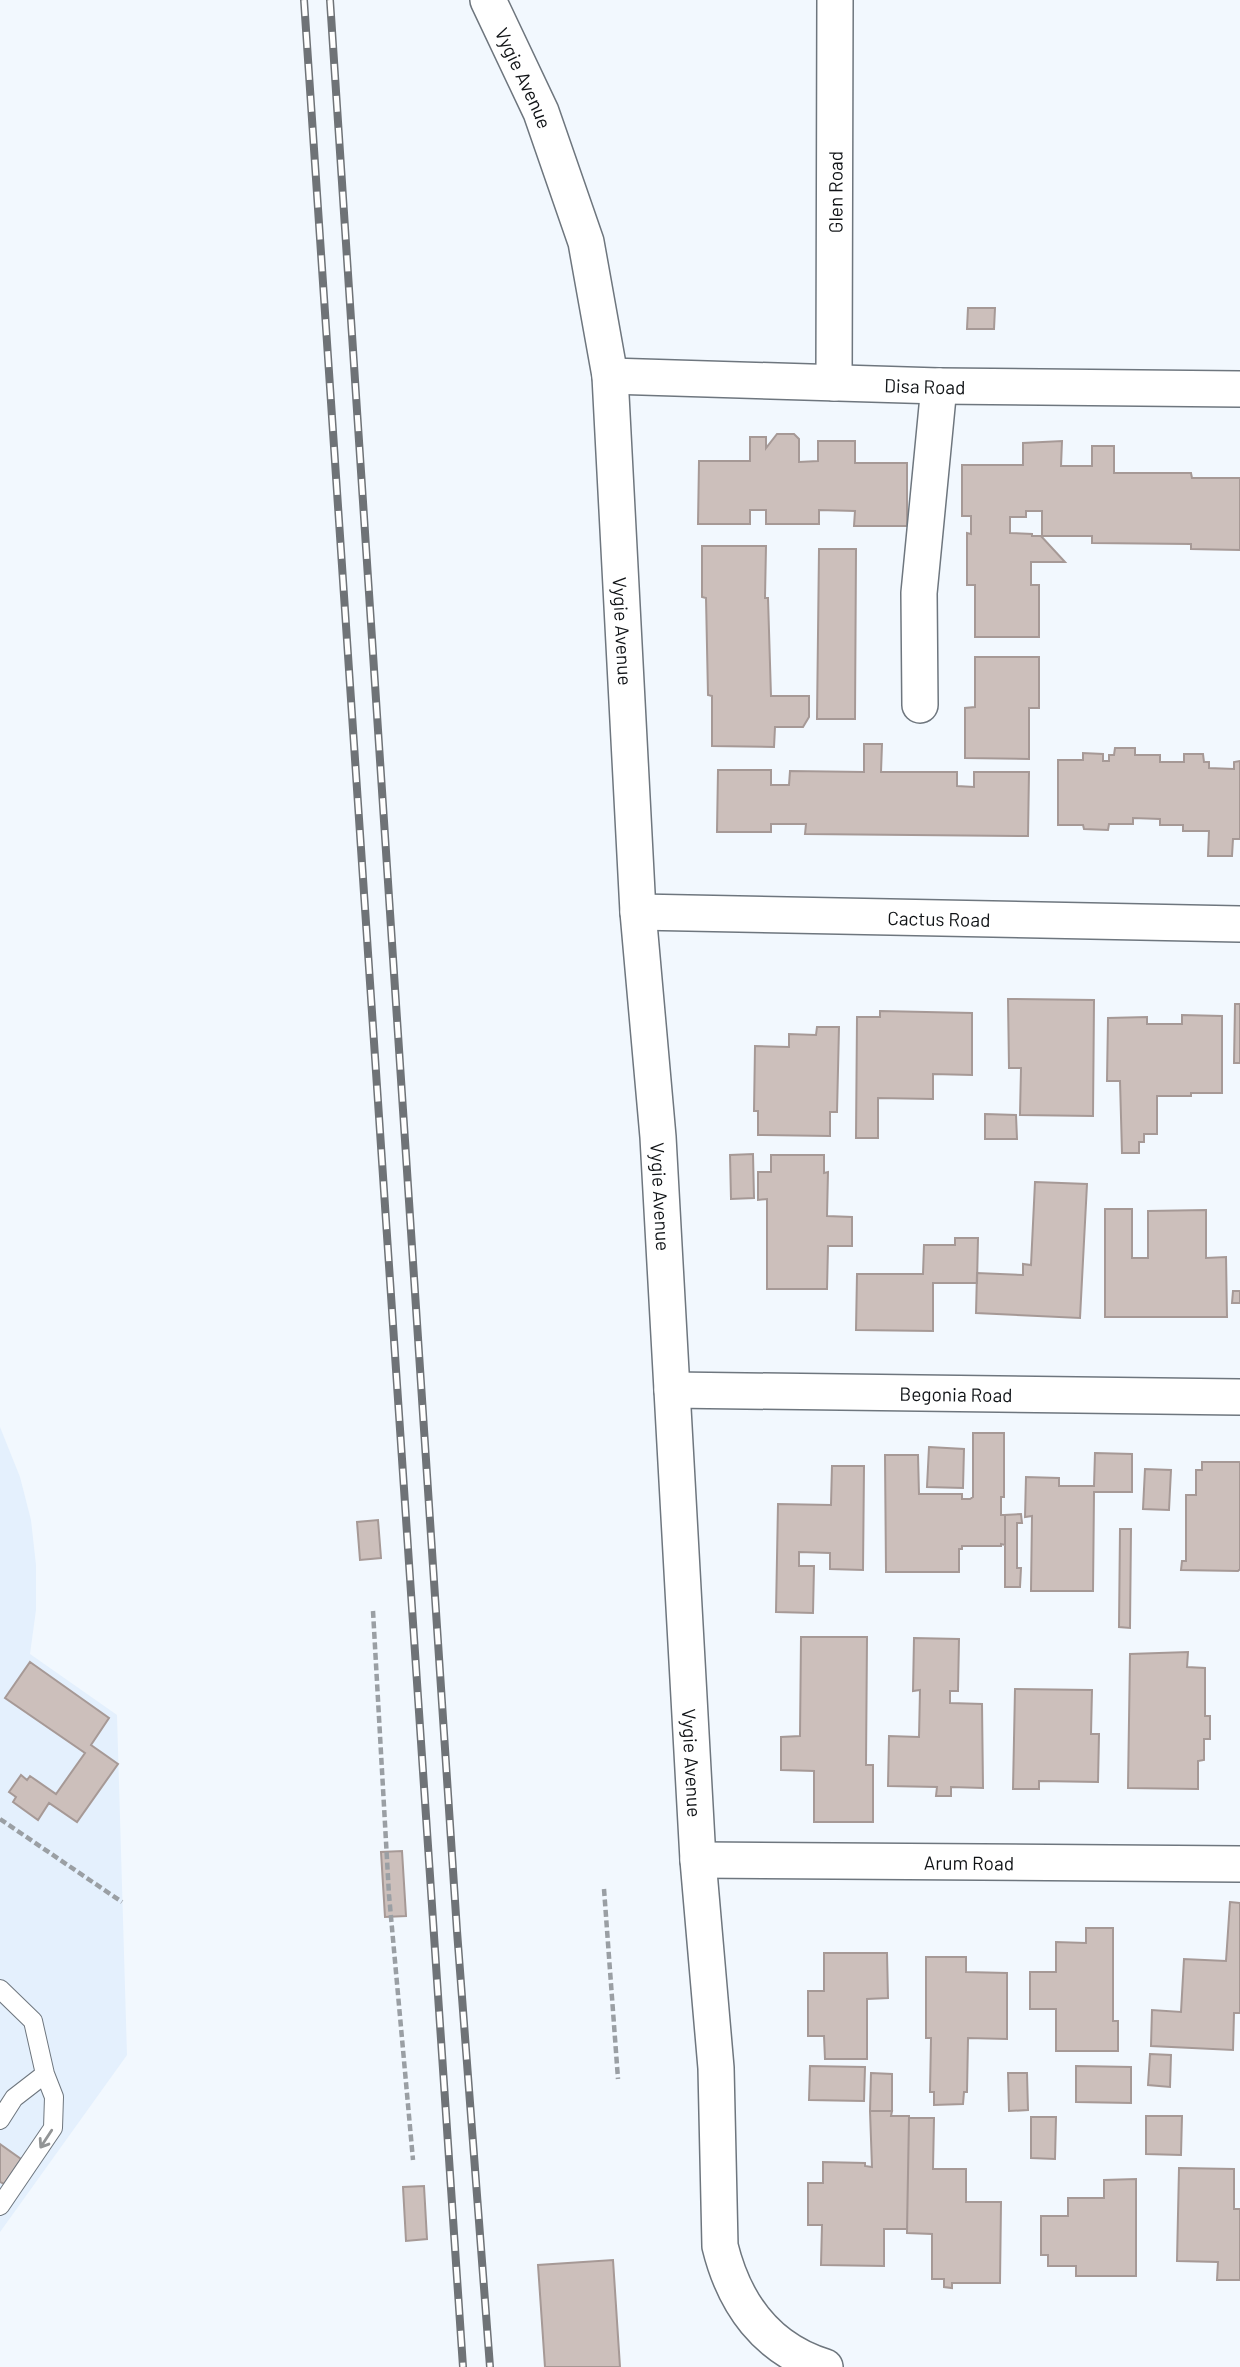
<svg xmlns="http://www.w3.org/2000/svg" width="1240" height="2367" font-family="Barlow,sans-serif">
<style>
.built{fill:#e4f0fd}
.building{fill:#ccbfbb;stroke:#a69996;stroke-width:2}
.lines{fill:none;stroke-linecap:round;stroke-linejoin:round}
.lane-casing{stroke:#6e767e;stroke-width:20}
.street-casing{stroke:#6e767e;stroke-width:38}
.path{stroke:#9a9fa4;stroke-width:4.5;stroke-dasharray:7 3.5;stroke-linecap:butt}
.lane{stroke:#fff;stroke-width:18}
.street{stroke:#fff;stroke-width:35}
.rail-casing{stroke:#6f7377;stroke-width:8}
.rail{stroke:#fff;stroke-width:5;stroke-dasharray:16;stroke-linecap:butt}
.oneway{stroke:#939596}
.labels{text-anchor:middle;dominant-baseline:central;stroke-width:5;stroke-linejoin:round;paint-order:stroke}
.street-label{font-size:19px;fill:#101316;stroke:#fff}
</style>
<rect width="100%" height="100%" fill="#f2f8fe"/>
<path class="built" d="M0 1427 20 1477 31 1520 36 1565V1610L30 1654 117 1715 127 2055 0 2232Z"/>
<path class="building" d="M968 308H995L994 329H967Z
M777 434H794L799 439V462L818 461V441H855V463H907V526H854L855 511 819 510V524H766V510H750V524H698L699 461H750V437H766V448Z
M1062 441 1061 466H1092V446H1114V473H1191L1192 478H1240V550L1191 549V544L1092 543V536H1042V511H1026V517H1010V533L1032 534V536H1041L1065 562H1031V585H1039V637H975V585H967V533L971 534V516H962V465H1023V443Z
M702 546H766L765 598H768L771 696H809V717L803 727H775L774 747 712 746V696L708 695 706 598 702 597Z
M819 549H856L855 719H817Z
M975 657H1039V708H1029V759L965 758V708L975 707Z
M864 744H882L881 772H957V786L974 787V772H1029L1028 836 805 834 806 824H771V832H717L718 770H771V785H789L790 771 864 772Z
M1115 748H1135V755H1160V762H1184V754H1203L1204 762H1209V768L1234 769V762L1240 761V839H1233L1232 856H1208L1209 831H1183V825H1160V819L1133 818V824H1109L1108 830 1084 829 1083 825H1058V760H1083V753L1103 754V761H1109V755H1114Z
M1008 999 1094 1000 1093 1116 1020 1115 1021 1068H1009Z
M1235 1004H1240V1063H1234Z
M880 1011 972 1013V1075L933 1074V1099L878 1098V1138H856L857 1017H880Z
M1182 1015 1222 1016V1093H1191V1096H1157V1134H1144V1142H1139V1153H1122L1120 1081H1107L1108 1018 1147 1017V1024H1182Z
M817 1027H839L837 1112H830V1136L758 1135V1111H754L755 1046 789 1047V1034L816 1035Z
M985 1114 1016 1115 1017 1139H985Z
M753 1154 754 1198 731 1199 730 1155Z
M771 1155H824V1173L828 1172 827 1216 852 1217V1246H828L827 1289H767V1199L758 1200V1172H771Z
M1035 1182 1087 1184 1080 1318 976 1313 977 1273 1023 1275V1264L1031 1265Z
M1105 1209H1132V1258H1148V1211L1206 1210V1258L1226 1257 1227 1317H1105Z
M955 1238H978L977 1283H933V1331L856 1330 857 1274H923L924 1245H955Z
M1233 1291H1240V1303H1232Z
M973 1433H1004V1497H1001V1515H1005V1545L1001 1544V1546H962V1549H959V1572H886L885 1455H918L919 1494H962V1499H970L973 1497Z
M929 1447 964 1449 963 1488 927 1487Z
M1095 1453 1132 1454V1492H1094L1093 1591H1031L1032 1516 1025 1517 1026 1477 1059 1478V1486H1094Z
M1202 1462H1240V1569L1238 1571 1181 1570 1182 1561H1186V1495H1196V1470H1202Z
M832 1466H864L863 1570 830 1569V1553L799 1552V1566H814L813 1613 776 1612 778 1504 831 1505Z
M1145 1469 1171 1470 1169 1510 1143 1509Z
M1021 1514 1022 1523H1017V1568H1021L1020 1587H1005V1515Z
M378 1520 381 1558 360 1560 357 1522Z
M1120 1529H1131L1130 1628 1119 1627Z
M801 1637H867L866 1765H873V1822H814V1771L781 1770V1737L800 1736Z
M914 1638 959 1639 958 1691H950V1703L982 1704 983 1788 951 1787V1796H936L937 1787 888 1786 889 1736 919 1737 920 1690 913 1691Z
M1188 1652 1187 1667 1205 1668V1716H1210V1739H1204V1760L1198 1761V1789L1128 1788 1130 1654Z
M30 1662 109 1718 91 1745 118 1764 77 1822 49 1803 38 1820 13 1802 16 1797 9 1792 21 1775 27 1780 30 1776 56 1794 85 1753 5 1698Z
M1015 1689 1092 1690 1091 1734H1099L1098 1782 1039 1781V1789H1013Z
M402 1851 406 1916 385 1917 381 1852Z
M1230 1902 1240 1903V2013H1234L1233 2050 1151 2046 1152 2010 1181 2012 1184 1959 1226 1961Z
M1086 1928H1113V2021H1118V2051H1056V2009H1030V1972H1056V1942L1086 1943Z
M824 1953H887L888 1998 867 1999V2059H825L824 2036H808V1991H824Z
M926 1957H966V1972L1007 1973V2039L968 2038 967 2092H964L963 2104 934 2105V2092H930L931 2038H926Z
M1150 2054 1171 2055 1170 2087 1148 2085Z
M810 2066 865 2067 864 2101 809 2100Z
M1076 2066 1131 2067V2103L1076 2102Z
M871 2073 892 2074V2111H870Z
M1008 2073H1027L1028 2110 1009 2111Z
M870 2111H892L891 2116H909L907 2229H884V2266L821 2265 822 2225H808V2183H823V2162L865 2163V2166L872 2167Z
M1146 2116H1182L1181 2155 1146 2154Z
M1031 2117H1056L1055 2159 1031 2158Z
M909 2118H934L933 2169H966V2202H1001L1000 2283H952V2288L944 2287V2279H932V2234L907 2233Z
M0 2144 21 2159 4 2184 0 2182Z
M1179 2168 1234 2169V2209H1240V2280H1217L1218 2262 1177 2261Z
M1136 2179V2276H1076V2266H1048V2255H1041V2216H1068V2198H1104V2180Z
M424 2186 427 2239 406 2241 403 2187Z
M613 2260 620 2367H545L538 2265Z"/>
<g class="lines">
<g class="lane-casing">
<path id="lane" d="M0 1989 33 2021 45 2074 54 2097 53 2128 0 2206
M0 2120 14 2098 45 2074"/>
</g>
<g class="street-casing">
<g id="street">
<path id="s1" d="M488 0 541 112 586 242 610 376 638 912 658 1137 698 1860 716 2068 720 2246C734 2303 766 2349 825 2367"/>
<path id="s2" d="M610 376 939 386 1240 389"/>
<path id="s3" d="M834 383 835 0"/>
<path d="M920 705 919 593 939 386"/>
<path id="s4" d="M638 912 1240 924"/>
<path id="s5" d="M672 1390 1240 1397"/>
<path id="s6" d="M698 1860 1240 1864"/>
</g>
</g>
<path class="path" d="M373 1611 389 1895 413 2160
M0 1819 122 1902
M604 1889 618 2079"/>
<use href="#lane" class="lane"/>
<use href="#street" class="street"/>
<g class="rail-casing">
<path id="rail" d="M304 0 463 2367
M330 0 457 1931 490 2367"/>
</g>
<use href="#rail" class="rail"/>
</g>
<defs><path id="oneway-shaft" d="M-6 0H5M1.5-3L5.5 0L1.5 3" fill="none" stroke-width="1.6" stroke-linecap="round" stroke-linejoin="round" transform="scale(1.75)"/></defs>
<use class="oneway" href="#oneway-shaft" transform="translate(46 2139) rotate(123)"/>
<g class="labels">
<g class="street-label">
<text stroke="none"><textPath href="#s1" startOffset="86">Vygie Avenue</textPath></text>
<text stroke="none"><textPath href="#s3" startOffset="191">Glen Road</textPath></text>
<text stroke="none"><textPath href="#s2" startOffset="315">Disa Road</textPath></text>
<text stroke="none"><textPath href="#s1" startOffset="653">Vygie Avenue</textPath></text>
<text stroke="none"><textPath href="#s4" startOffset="301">Cactus Road</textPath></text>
<text stroke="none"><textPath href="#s1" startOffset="1220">Vygie Avenue</textPath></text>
<text stroke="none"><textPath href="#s5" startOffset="284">Begonia Road</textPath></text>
<text stroke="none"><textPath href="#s1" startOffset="1787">Vygie Avenue</textPath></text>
<text stroke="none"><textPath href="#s6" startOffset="271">Arum Road</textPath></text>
</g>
</g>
</svg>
